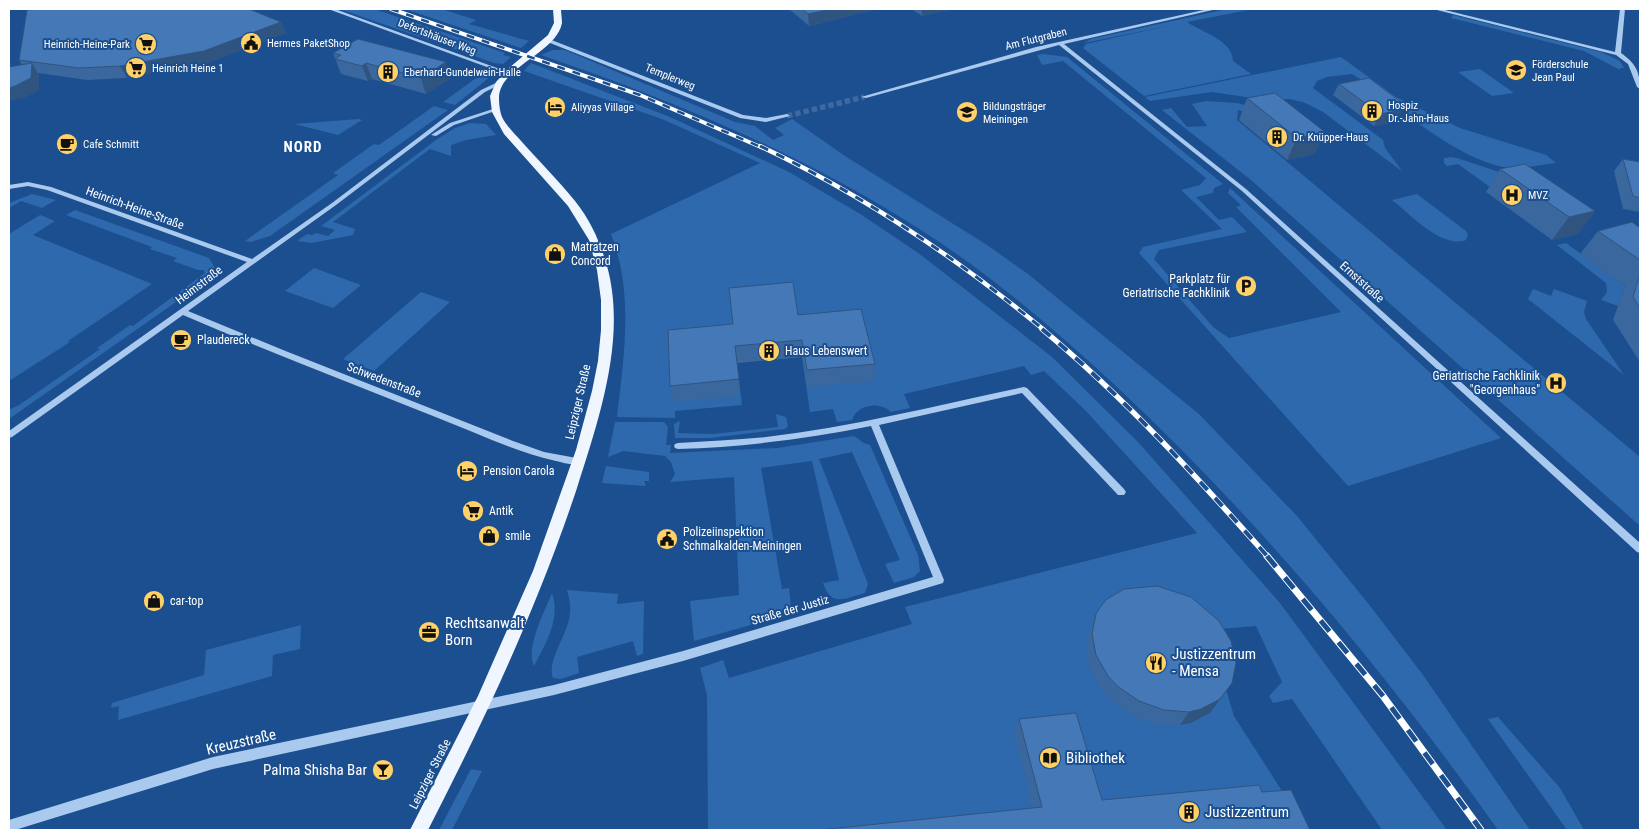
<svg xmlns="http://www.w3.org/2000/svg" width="1649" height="839" font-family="'Roboto Condensed',sans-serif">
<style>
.green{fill:#2e69ad}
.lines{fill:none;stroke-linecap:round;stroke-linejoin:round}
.minor-tunnel{stroke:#3d69a0;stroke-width:5.5;stroke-dasharray:5.5 3;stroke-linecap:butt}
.minor{fill:#a9c9ee;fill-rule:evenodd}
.major{fill:#f0f6ff;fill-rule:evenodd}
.rail-far3-casing{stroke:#fff;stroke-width:4}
.rail-far2-casing{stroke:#fff;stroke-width:4.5}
.rail-far1-casing{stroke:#fff;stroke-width:5.5}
.rail-casing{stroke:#fff;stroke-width:7}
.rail-far3{stroke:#1b4f8f;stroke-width:2.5;stroke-dasharray:8;stroke-linecap:butt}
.rail-far2{stroke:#1b4f8f;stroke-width:3;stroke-dasharray:9;stroke-linecap:butt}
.rail-far1{stroke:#1b4f8f;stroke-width:4;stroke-dasharray:11;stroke-linecap:butt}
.rail{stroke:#1b4f8f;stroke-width:5;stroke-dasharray:14;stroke-linecap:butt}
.wall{fill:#3a679d}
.shaded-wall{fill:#305480}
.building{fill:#4478b7;stroke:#305480}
.labels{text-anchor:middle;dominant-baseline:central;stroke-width:4;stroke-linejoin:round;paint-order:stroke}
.far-street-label{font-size:11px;fill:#fff;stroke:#1b4f8f}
.far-poi-label{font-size:11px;fill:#fff;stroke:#1b4f8f;text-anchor:start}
.street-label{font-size:12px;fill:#fff;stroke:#1b4f8f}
.poi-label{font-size:12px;fill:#fff;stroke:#1b4f8f;text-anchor:start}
.far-district-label{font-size:15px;font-weight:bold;letter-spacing:1px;fill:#fff;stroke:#1b4f8f}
.near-poi-label{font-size:15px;fill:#fff;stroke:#1b4f8f;text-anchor:start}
.near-street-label{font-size:15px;fill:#fff;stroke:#1b4f8f}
</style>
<rect width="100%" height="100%" fill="#1b4f8f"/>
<path class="green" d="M340 9H374L505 53 503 55 511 57 503 64 494 63Z
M405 9H441L476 20 469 24 529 41 521 48Z
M1227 9H1253L1187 22C1201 32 1233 40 1233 61L1251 74 1144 96 1083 48 1086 44 1172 25 1084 43 1091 39Z
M1453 15 1601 52 1620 61 1624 68H1620V70L1584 51 1451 18Z
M553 50H565L735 122 755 126 773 140 784 135 775 128 792 119 845 156 987 245 1028 274 1200 415 1297 516 1371 607 1423 675 1530 830H1498C1385 671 1259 520 1116 386 1056 331 993 276 924 232 805 155 675 101 541 55Z
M1043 54 1067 57 1223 184 1214 188 1213 193 1196 197 1219 220 1232 217 1247 232 1159 250 1154 259 1213 327 1229 338 1341 312 1236 207 1241 205 1228 193 1230 188 1501 438 1348 486 1139 253 1143 247 1222 229 1181 190 1200 185 1206 178 1063 61 1042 65 1037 55Z
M1341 57 1396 97 1460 128 1546 155 1556 163C1540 165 1520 170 1503 167 1469 160 1433 134 1405 114L1410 110 1352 74 1327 77 1317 81 1313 88 1383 140 1385 148 1403 172 1323 112 1303 102 1289 99 1266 100 1212 92 1150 101 1145 97Z
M531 63 670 117 789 172 862 215 921 255 1052 357 1139 443 1280 603 1447 830H1382L1292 699 1273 703 1269 696 1282 682 1256 626 1208 630 1234 716 1307 830H708L707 695 700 668 723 660 729 678 912 624 905 607 1197 533 1086 411 1044 371 1031 375 1024 366 904 394 910 408 891 412C880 401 857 404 852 420L837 422 833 409 810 412 802 357 737 363 742 405 675 411V418L617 417C624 356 634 293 611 234L760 163 662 119 524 71Z
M1480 69 1514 93 1492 96 1458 72Z
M487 70 495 73 455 105 443 102Z
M1206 101 1237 103 1256 108 1253 114 1238 110 1237 120 1640 457V526L1251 180 1162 110 1171 108 1187 127 1207 126 1192 104Z
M434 106 448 110 270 236 251 242 245 241 338 175 333 173 374 144 379 145Z
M359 119 362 120 338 135 294 124Z
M470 123 486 124 496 135 466 140 451 145V156L430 149 333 222 355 229 353 235 312 243 297 241 307 234 312 235 316 233 328 236 335 230 321 226 436 140 455 128Z
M1451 157 1457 158 1505 174 1494 190 1458 164 1447 166 1444 163V158Z
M32 194 56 200 42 208 21 201 9 208V203Z
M1417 194 1466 231 1468 234 1466 240C1442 249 1411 215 1392 200Z
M75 210 209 258 215 268 206 281 9 419V410L19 405 100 349 97 348 130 325 133 326 205 273 204 270H198L173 261 177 258 150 249 152 247 66 215Z
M40 215 55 221 33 235 152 284 68 341 70 342 9 381V234Z
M1566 243 1625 286 1618 306 1601 300 1607 292 1606 283 1557 245Z
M314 268 361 285 333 308 285 291Z
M1533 289 1551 296 1554 289 1587 301 1584 312 1586 319 1624 375 1528 299Z
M421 292 450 302 374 371 343 359Z
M776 414 786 417 788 426 785 429 710 438H675L674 424 680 421 678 433 713 434 778 427Z
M615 422H664L668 427 666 445H671L670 453 777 448 854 436 864 443 870 445 918 555 920 571 914 577 894 583 885 564 900 560 852 452 819 459 868 584 865 593C846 598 831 608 823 583L839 580 812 461 761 468 782 589 789 588 791 608 785 614 776 618 694 641 690 601 739 595 734 477 670 482 675 474 671 462 665 456 623 451 608 457Z
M606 466 649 472V481H644L646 486 602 483Z
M567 590 618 594 617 604 644 601 643 654 637 656 633 641 577 657 579 673 561 679 553 678C546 661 569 633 570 613 571 605 569 597 567 590Z
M552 593C561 619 546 643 534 666 525 649 545 610 552 593Z
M301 625 300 649 273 655 272 676 118 720 119 706 111 708 112 703 204 675 206 650Z
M1498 717 1560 788 1584 830H1567L1488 719Z
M471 769 482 771 452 830H439Z"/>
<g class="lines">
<path class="minor-tunnel" d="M787 116 864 97"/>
<path class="minor" d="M328 9H335L511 73 506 74Z
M1208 9H1217L1064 44 1246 189 1640 543V553L1637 552 1242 191 1059 45 866 98 861 97 1036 47Z
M1433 9H1441L1615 52 1620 9H1625L1621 53C1635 63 1640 71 1640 89L1637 87 1628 64 1616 55Z
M545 39H549L743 115 766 118 787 114 790 116 766 122 740 118 545 41Z
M498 82 503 83 485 92 336 205 188 311 283 350 513 441 544 452 582 459 584 461 582 463C574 466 564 463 556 461 515 452 477 433 438 418 353 384 267 351 183 315L12 437 9 438V431L247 262 47 190 28 186 9 189V185L28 182 51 187 252 259 332 203 481 90Z
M493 109 498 110 454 125 436 136 431 135 450 123Z
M1024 387 1027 388 1124 489 1126 492 1124 495H1118L1022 393 879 425 944 580 943 583 683 661 554 695 213 769 15 830H9V820L213 757 554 685 683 651 933 577 871 426C807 439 743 447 678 449L675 448 674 446 675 444 678 443C707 441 736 440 766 437 853 427 938 405 1024 387Z"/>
<path class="major" d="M553 9H561C561 13 562 19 562 23 556 54 498 67 499 99 499 105 500 112 502 117 507 127 515 134 522 142 540 162 558 180 575 201 591 221 600 242 607 266 627 338 599 419 577 488 538 606 485 719 428 830H410L478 696 533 571 576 450 592 391 598 361 601 330V300L597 270 589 240 568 206 504 134 492 112 490 96 496 82 509 68 548 35 554 23Z"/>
<g class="rail-far3-casing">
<path id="rail-far3" d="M391 9 640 95 763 148"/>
</g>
<g class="rail-far2-casing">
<path id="rail-far2" d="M760 146C863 195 957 258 1044 330"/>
</g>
<g class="rail-far1-casing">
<path id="rail-far1" d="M1042 329C1125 398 1197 477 1268 557"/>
</g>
<g class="rail-casing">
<path id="rail" d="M1267 556 1383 696 1481 830"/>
</g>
<use href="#rail-far3" class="rail-far3"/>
<use href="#rail-far2" class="rail-far2"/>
<use href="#rail-far1" class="rail-far1"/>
<use href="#rail" class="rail"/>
</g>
<path class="wall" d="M789 9H877L809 26Z
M911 9H952L922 16Z
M281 22 286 33 210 62 127 78 87 80 38 73 39 75V90L23 98 22 65 19 60Z
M333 53 446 62 451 78 426 94 372 79 368 81 341 74Z
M1339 84 1398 107 1402 110 1396 122 1374 126 1333 95Z
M1275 93 1315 154 1287 160 1239 120 1247 98Z
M1623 159 1640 162V212L1623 209 1614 171Z
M1500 169 1595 211 1578 234 1552 240 1486 192Z
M1640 228V362L1613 320 1625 286 1580 254 1598 231Z
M798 315 875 364 874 381 807 387 802 357 737 363 740 396 673 402 670 386 733 324Z
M1096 614 1210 713 1191 723 1180 725 1155 724 1131 715 1110 700 1101 690 1090 669 1086 649 1090 629Z
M1019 719 1102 800 1262 792 1033 808 1014 732Z"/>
<path class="shaded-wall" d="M831 9H877L809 26 808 14Z
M922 9H952L922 16Z
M281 22 286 33 210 62 127 78 120 66Z
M446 62 451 78 426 94 421 78Z
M32 63 39 75V90L23 98 9 101V88Z
M366 63 372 79 368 81 362 66Z
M1401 102 1396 111 1402 110 1396 122 1374 126 1380 114 1393 103Z
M1325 132 1315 154 1287 160 1297 138Z
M1595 211 1578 234 1552 240 1569 217Z
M1232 683 1210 713 1191 723 1180 725 1189 712Z"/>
<path class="building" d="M36 9H249L281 22 204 51 120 66 79 68 19 60 27 10Z
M802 9H831L808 14Z
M358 39 446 62 421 78 366 63 362 66 335 59 341 55 333 53Z
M32 63 31 78 15 86 9 88V67Z
M1369 78 1401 102 1393 103 1402 110 1380 114 1339 84Z
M1275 93 1325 132 1297 138 1247 98Z
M1623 159 1640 162V198L1633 196Z
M1525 164 1595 211 1569 217 1500 169Z
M1632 222 1640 228V260L1598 231Z
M1640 274V308L1633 297Z
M793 282 798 315 861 309 875 364 807 370 802 340 735 346 739 379 670 386 668 330 733 324 729 288Z
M1157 586 1191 597 1219 621 1231 641 1236 663 1232 683 1220 699 1201 709 1189 712 1164 710 1139 701 1117 686 1108 676 1096 655 1092 634 1096 614 1101 606 1107 599 1124 589Z
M1076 713 1102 800 1259 785 1262 792 1291 790 1310 830H819L1042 807 1019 719Z"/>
<defs>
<g id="civic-disc" transform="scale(1.125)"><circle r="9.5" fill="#ffd166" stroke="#1b4f8f"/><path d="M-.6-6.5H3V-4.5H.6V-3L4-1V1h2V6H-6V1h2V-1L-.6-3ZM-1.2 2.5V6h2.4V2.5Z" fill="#111"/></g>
<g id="supermarket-disc" transform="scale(1.125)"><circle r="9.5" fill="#ffd166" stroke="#1b4f8f"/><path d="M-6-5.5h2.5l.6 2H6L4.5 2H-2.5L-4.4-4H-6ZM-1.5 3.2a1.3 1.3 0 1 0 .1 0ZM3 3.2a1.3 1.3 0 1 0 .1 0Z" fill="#111"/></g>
<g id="school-disc" transform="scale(1.125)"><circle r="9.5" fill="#ffd166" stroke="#1b4f8f"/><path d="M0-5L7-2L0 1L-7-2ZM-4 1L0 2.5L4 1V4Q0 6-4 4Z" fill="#111"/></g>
<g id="building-disc" transform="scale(1.125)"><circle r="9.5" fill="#ffd166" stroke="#1b4f8f"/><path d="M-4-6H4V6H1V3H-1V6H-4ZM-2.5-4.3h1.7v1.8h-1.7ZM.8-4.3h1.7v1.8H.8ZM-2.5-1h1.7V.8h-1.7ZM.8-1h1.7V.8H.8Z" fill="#111"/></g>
<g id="hotel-disc" transform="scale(1.125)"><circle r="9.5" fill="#ffd166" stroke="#1b4f8f"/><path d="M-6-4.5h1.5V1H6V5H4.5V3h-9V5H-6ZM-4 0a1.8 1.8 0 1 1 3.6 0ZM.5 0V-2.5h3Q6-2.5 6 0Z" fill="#111"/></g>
<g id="cafe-disc" transform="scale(1.125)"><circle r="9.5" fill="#ffd166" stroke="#1b4f8f"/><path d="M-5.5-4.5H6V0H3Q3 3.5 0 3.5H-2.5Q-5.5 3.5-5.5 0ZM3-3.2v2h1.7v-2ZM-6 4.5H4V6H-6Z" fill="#111"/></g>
<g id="hospital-disc" transform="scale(1.125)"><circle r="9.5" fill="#ffd166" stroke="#1b4f8f"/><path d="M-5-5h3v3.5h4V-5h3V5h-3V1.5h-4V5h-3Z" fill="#111"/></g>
<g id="shop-disc" transform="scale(1.125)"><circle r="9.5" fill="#ffd166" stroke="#1b4f8f"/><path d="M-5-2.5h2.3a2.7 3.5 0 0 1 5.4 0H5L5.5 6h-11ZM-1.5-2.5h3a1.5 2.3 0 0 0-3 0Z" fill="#111"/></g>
<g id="parking-disc" transform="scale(1.125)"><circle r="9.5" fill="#ffd166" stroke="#1b4f8f"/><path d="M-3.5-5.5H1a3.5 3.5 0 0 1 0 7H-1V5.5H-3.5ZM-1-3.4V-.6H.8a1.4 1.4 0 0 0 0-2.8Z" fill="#111"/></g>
<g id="office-disc" transform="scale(1.125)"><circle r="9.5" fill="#ffd166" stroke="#1b4f8f"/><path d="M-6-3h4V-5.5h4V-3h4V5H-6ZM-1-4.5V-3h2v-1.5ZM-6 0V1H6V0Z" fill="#111"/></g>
<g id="restaurant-disc" transform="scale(1.125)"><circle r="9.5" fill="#ffd166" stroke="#1b4f8f"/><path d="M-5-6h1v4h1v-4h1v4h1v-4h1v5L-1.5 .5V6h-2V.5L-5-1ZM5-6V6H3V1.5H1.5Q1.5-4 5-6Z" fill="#111"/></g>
<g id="library-disc" transform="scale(1.125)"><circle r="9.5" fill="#ffd166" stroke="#1b4f8f"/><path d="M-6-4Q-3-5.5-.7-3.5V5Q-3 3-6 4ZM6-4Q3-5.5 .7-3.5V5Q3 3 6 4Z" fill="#111"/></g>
<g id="bar-disc" transform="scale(1.125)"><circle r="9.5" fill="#ffd166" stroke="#1b4f8f"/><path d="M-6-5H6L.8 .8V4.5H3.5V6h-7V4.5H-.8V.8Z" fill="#111"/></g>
</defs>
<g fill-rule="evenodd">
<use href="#civic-disc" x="251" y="43"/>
<use href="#supermarket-disc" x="146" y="44"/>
<use href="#supermarket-disc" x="136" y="68"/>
<use href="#school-disc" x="1516" y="70"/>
<use href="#building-disc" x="388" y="72"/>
<use href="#hotel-disc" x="555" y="107"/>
<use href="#building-disc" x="1372" y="111"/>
<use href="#school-disc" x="967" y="112"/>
<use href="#building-disc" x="1277" y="137"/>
<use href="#cafe-disc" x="67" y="144"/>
<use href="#hospital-disc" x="1512" y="195"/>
<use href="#shop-disc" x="555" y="254"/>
<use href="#parking-disc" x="1246" y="286"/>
<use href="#cafe-disc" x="181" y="340"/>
<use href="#building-disc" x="769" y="351"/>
<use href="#hospital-disc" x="1556" y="383"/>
<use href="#hotel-disc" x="467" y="471"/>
<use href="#supermarket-disc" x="473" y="511"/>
<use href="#shop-disc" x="489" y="536"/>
<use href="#civic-disc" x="667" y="539"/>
<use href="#shop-disc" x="154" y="601"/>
<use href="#office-disc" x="429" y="632"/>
<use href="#restaurant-disc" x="1156" y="663"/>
<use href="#library-disc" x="1050" y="758"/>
<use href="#bar-disc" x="383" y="770"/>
<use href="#building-disc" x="1189" y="812"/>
</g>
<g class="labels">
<g class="far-street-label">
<text transform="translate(437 37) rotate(21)">Defertshäuser Weg</text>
<text transform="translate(1036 39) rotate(-14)">Am Flutgraben</text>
<text transform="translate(670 77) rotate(22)">Templerweg</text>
</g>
<g class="far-poi-label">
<text x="267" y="43">Hermes PaketShop</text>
<text x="130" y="44" text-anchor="end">Heinrich-Heine-Park</text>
<text x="1532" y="64">Förderschule<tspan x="1532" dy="13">Jean Paul</tspan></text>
<text x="152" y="68">Heinrich Heine 1</text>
<text x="404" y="72">Eberhard-Gundelwein-Halle</text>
<text x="1388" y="105">Hospiz<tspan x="1388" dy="13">Dr.-Jahn-Haus</tspan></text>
<text x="983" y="106">Bildungsträger<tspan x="983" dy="13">Meiningen</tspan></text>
<text x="571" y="107">Aliyyas Village</text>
<text x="1293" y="137">Dr. Knüpper-Haus</text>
<text x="83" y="144">Cafe Schmitt</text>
<text x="1528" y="195">MVZ</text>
</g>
<g class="street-label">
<text transform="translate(135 208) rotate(20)">Heinrich-Heine-Straße</text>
<text transform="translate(1362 282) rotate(42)">Ernststraße</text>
<text transform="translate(199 285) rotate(-37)">Heimstraße</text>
<text transform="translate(384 380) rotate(21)">Schwedenstraße</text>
<text transform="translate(578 402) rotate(-77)">Leipziger Straße</text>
<text transform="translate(790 610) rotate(-16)">Straße der Justiz</text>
<text transform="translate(430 774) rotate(-63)">Leipziger Straße</text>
</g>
<g class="poi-label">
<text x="571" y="247">Matratzen<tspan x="571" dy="14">Concord</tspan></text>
<text x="1230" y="279" text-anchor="end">Parkplatz für<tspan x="1230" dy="14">Geriatrische Fachklinik</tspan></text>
<text x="197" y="340">Plaudereck</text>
<text x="785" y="351">Haus Lebenswert</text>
<text x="1540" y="376" text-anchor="end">Geriatrische Fachklinik<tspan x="1540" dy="14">"Georgenhaus"</tspan></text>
<text x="483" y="471">Pension Carola</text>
<text x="489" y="511">Antik</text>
<text x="683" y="532">Polizeiinspektion<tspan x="683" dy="14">Schmalkalden-Meiningen</tspan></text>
<text x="505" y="536">smile</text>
<text x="170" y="601">car-top</text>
</g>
<g class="far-district-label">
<text x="303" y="147">NORD</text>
</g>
<g class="near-poi-label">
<text x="445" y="623">Rechtsanwalt<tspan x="445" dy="17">Born</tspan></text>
<text x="1172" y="654">Justizzentrum<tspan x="1172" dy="17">- Mensa</tspan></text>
<text x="1066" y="758">Bibliothek</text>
<text x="367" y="770" text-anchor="end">Palma Shisha Bar</text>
<text x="1205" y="812">Justizzentrum</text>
</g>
<g class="near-street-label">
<text transform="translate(241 742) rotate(-13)">Kreuzstraße</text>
</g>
</g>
<rect width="1649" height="839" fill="none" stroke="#ffffff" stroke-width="20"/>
</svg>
